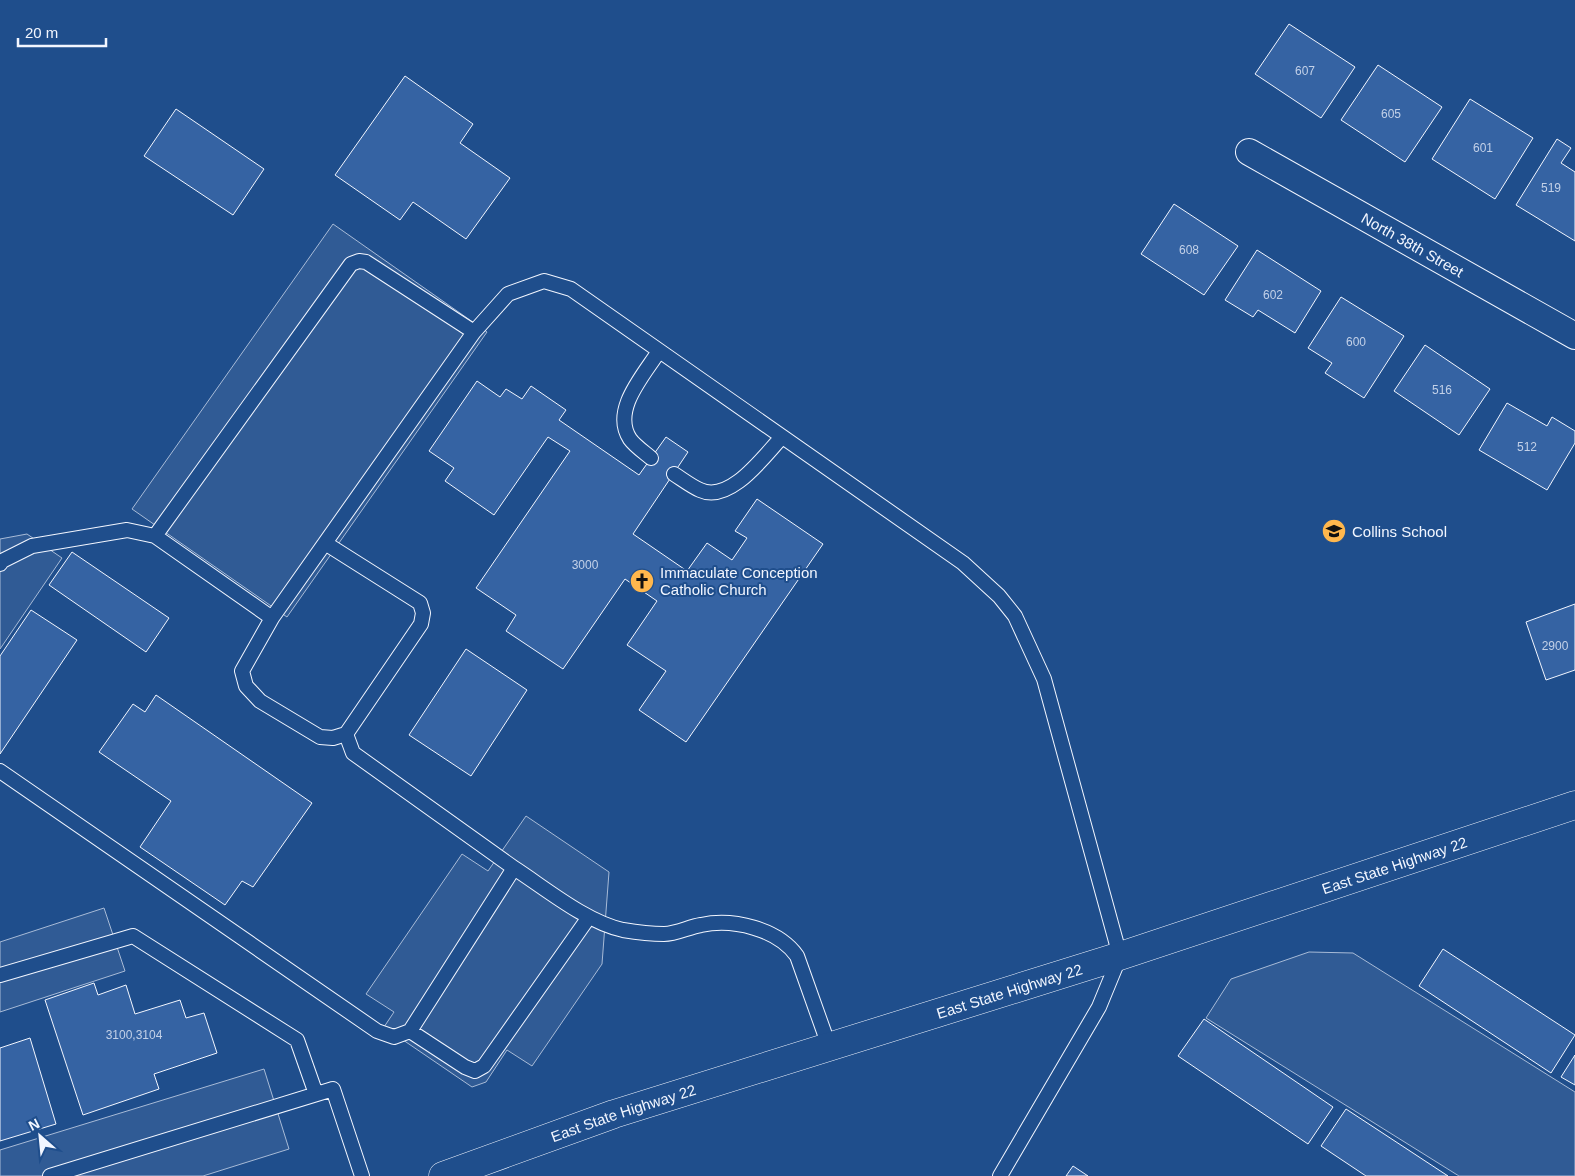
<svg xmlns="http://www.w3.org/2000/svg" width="1575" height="1176" font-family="Arial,sans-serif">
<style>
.parking{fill:#305b95;stroke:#a8bbd7}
.building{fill:#3563a3;stroke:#f2f6ff}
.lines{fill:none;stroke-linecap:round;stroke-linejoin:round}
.lane-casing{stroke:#f2f6ff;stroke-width:16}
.street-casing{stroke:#f2f6ff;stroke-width:28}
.primary-casing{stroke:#f2f6ff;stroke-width:29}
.lane{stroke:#1f4e8c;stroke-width:14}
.street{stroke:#1f4e8c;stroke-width:26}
.primary{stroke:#1f4e8c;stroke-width:28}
.labels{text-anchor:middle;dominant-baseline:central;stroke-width:4;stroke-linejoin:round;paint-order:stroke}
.number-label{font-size:12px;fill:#c3d1e8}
.street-label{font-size:15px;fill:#f2f6ff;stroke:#1f4e8c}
.poi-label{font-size:15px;fill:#f2f6ff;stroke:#1f4e8c;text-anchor:start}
</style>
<rect width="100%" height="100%" fill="#1f4e8c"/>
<path class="parking" d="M333 224 487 332 287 617 132 509Z
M27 534 62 558 0 649V539Z
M526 816 609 872 602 964 532 1066 507 1050 486 1082 472 1087 384 1027 394 1012 366 994 462 854 488 871Z
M104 908 125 971 0 1012V942Z
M1309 952 1353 953 1575 1092V1176H1459L1206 1018 1231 979Z
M264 1069 289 1149 203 1176H0V1150Z"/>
<path class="building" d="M1289 24 1355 67 1321 118 1255 74Z
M1378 65 1442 107 1405 162 1341 120Z
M405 76 473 124 460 143 510 178 466 239 413 202 400 220 335 175Z
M1470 99 1533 138 1495 199 1432 159Z
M176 109 264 169 233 215 144 156Z
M1557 139 1571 148 1561 163 1575 172V241L1516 205Z
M1174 204 1238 246 1204 295 1141 254Z
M1257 250 1321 291 1295 333 1258 310 1253 317 1225 300Z
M1341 297 1404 336 1364 398 1325 373 1332 363 1308 348Z
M1425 345 1490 389 1459 435 1394 391Z
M477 381 500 397 506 389 522 399 531 386 566 410 559 420 639 475 666 437 688 452 633 534 687 571 707 543 732 560 747 538 735 531 757 499 823 544 686 742 639 710 666 671 627 645 657 601 625 579 563 669 506 631 516 615 476 588 570 451 548 437 494 515 445 481 454 468 429 451Z
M1507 403 1547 426 1552 417 1575 431V443L1547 490 1479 450Z
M72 552 169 618 146 652 49 585Z
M1575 604V670L1546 680 1526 622Z
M31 610 77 640 0 754V656Z
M466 649 527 690 471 776 409 735Z
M156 695 312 803 253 887 242 881 225 905 140 847 171 801 99 752 133 704 145 712Z
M1443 949 1575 1035 1551 1073 1419 986Z
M94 983 98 995 126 985 135 1014 180 1000 186 1018 204 1013 217 1053 154 1074 159 1089 83 1115 45 1000Z
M1204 1019 1333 1107 1308 1144 1178 1056Z
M30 1038 56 1124 0 1141V1048Z
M1575 1055V1085L1561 1077Z
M1346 1109 1448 1176H1366L1321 1146Z
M1073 1166 1088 1176H1066Z"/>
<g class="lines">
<g class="lane-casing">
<path id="lane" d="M651 458C644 452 635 446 630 439 611 410 644 375 659 351
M674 474C682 479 691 486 700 490 730 504 764 456 782 437
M155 536 351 264 359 261 366 262 474 332
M0 564 2 561 32 546 127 530 155 536 272 618 474 332 508 294 544 281 571 289 963 563 999 596 1015 616 1044 679 1120 956 1099 1007 1000 1176
M272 618 242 671 246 686 260 701 320 737 333 738 346 734 421 624 423 613 420 603 325 543
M346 734 353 753 514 868
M0 771 377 1031 394 1037 410 1031 514 868C545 888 586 922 623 930 635 932 651 934 664 934 676 934 689 927 701 925 733 918 778 929 797 956L829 1046
M0 975 133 936 297 1040 316 1094
M410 1031 465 1067 475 1071 484 1066 589 917
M50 1176 333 1089 362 1176"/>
</g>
<g class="street-casing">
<g id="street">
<path id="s1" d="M1249 152 1575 336"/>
</g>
</g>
<g class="primary-casing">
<g id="primary">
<path id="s2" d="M443 1176 614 1114 1120 956 1575 805"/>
</g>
</g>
<use href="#lane" class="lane"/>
<use href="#street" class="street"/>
<use href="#primary" class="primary"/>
</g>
<defs>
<g id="school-disc" transform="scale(1.25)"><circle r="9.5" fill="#ffb74d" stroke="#1f4e8c"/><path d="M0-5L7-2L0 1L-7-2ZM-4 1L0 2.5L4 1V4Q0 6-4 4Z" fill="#111"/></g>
<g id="church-disc" transform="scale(1.25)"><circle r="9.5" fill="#ffb74d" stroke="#1f4e8c"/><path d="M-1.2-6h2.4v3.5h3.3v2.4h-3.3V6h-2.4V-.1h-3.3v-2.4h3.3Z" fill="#111"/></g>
</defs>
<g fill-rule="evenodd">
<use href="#school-disc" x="1334" y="531"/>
<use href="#church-disc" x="642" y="581"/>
</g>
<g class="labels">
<g class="number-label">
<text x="1305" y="71">607</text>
<text x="1391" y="114">605</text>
<text x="1483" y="148">601</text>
<text x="1551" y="188">519</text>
<text x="1189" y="250">608</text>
<text x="1273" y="295">602</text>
<text x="1356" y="342">600</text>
<text x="1442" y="390">516</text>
<text x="1527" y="447">512</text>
<text x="585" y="565">3000</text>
<text x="1555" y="646">2900</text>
<text x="134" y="1035">3100,3104</text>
</g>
<g class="street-label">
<text stroke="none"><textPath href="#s1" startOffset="188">North 38th Street</textPath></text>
<text stroke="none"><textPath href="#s2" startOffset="1001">East State Highway 22</textPath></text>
<text stroke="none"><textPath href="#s2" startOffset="596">East State Highway 22</textPath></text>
<text stroke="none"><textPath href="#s2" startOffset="191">East State Highway 22</textPath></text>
</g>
<g class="poi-label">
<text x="1352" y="531">Collins School</text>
<text x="660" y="572">Immaculate Conception<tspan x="660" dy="17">Catholic Church</tspan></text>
</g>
</g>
<g transform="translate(40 1136) rotate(333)" stroke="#1f4e8c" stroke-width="4" paint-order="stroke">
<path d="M0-4L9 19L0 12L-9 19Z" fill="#f2f6ff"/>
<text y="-8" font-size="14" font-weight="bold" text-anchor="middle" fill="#f2f6ff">N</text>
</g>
<path d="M18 38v8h88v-8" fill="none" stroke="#f2f6ff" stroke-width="2.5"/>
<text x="25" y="38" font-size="15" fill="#f2f6ff" stroke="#1f4e8c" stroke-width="4" paint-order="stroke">20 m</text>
</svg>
